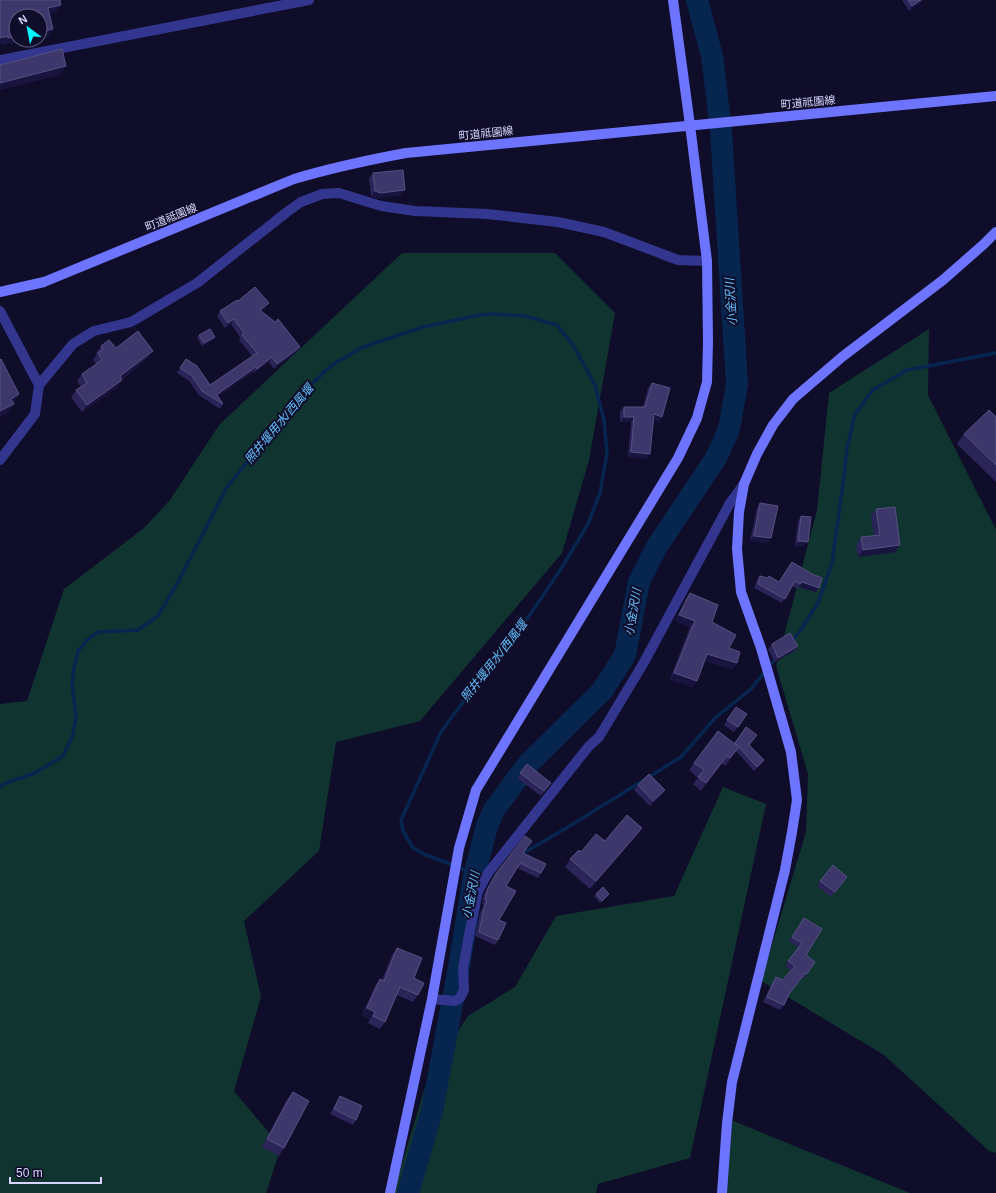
<svg xmlns="http://www.w3.org/2000/svg" width="996" height="1193" font-family="Helvetica,'Noto Sans JP',sans-serif">
<style>
.green{fill:#103430}
.lines{fill:none;stroke-linecap:round;stroke-linejoin:round}
.stream{stroke:#06264f;stroke-width:3.5}
.river{stroke:#06264f;stroke-width:22}
.street{stroke:#33368e;stroke-width:10}
.secondary{stroke:#6d74ff;stroke-width:10}
.wall{fill:#2b2459}
.shaded-wall{fill:#18133f}
.building{fill:#3e376b;stroke:#565082}
.labels{text-anchor:middle;dominant-baseline:central;stroke-width:4;stroke-linejoin:round;paint-order:stroke}
.street-label{font-size:11px;fill:#d8d6ff;stroke:#100d2a}
.water-label{font-size:12px;font-style:italic;fill:#64c3ff;stroke:#100d2a}
</style>
<rect width="100%" height="100%" fill="#100d2a"/>
<path class="green" d="M402 253H555L615 313 589 460 562 553 420 721 336 742 319 851 244 921 261 997 234 1091 281 1147 266 1193H0V704L27 701 64 589 144 528 170 500 219 425Z
M929 329 928 395 996 530V1153L989 1151 884 1055 761 981 806 832 808 774 776 666 817 510 829 393Z
M723 787 766 804 690 1158 598 1184 596 1193H393L429 1074 468 1016 515 987 556 916 674 896Z
M731 1120 910 1193H719Z"/>
<g class="lines">
<path class="stream" d="M791 642 802 628 818 603 832 563 844 476 847 448 855 414 873 390 907 370 996 353
M0 787 6 783 35 773 63 756 73 735 76 716 72 684 74 668 78 651 86 641 98 632 138 630 158 616 178 582 227 487 304 391 332 365 363 347 423 327 479 315 492 314 525 316 557 325 573 345 595 385 604 420 607 453 600 493 588 524 559 572 505 651 477 680V683L441 732 401 820 403 831 413 848 426 855 461 868 474 876 480 871 487 870
M520 855 568 827 681 757 715 718 751 689 776 658"/>
<path class="river" d="M408 1193 432 1111 459 967 474 876 487 826 494 810 528 764 602 691 625 655 639 582 656 548 716 458 729 429 737 384 721 130 712 56 697 0"/>
<path class="street" d="M0 60 309 0
M0 311 39 385
M0 460 35 414 39 385 73 344 94 331 131 322 197 283 287 212 301 202 322 194 339 193 381 206 415 211 487 214 558 222 604 232 678 260 707 261
M432 999 455 1001 460 998 464 990 463 969 470 930 478 891 488 873 589 746 599 737 643 664 730 503 744 484"/>
<path class="secondary" d="M0 292 44 282 294 179C331 168 368 160 406 153L996 96
M390 1193 432 999 459 848 476 790 678 458 697 418 707 382 708 342 707 261 690 125 673 0
M722 1193 727 1123 732 1082 785 870 792 832 797 800 791 752 761 648 741 592 737 549 739 512 744 484 757 454 773 425 793 399 842 357 943 280 984 244 996 232"/>
</g>
<path class="wall" d="M0 0 61 5 56 12 49 13 48 37 16 40 3 45V44H0Z
M902 0H923L922 2 909 11Z
M373 173 401 195 376 198 371 196 369 178Z
M238 301 269 303 265 308 261 311 300 347 296 352 274 369 269 362 254 373 253 372 218 396 223 404 220 409 199 395 189 381 177 373 186 359 210 385 252 356 239 340 240 337 231 324 225 328 217 316 220 311Z
M199 335 215 337 213 340 202 346 197 338Z
M101 346 116 348 148 358 122 379V380L117 387 82 412 71 397 76 390 81 387 77 381 82 374 96 364 93 360 97 354 96 353Z
M652 383 662 417 659 422 653 420 646 459 628 457 631 422H620V412L624 407H643L648 388Z
M996 417V482L957 444 964 434Z
M760 503 768 543 750 541 757 508Z
M876 509 895 552 858 557 856 545 861 537 874 536 871 516Z
M801 516 804 546H795L798 521Z
M792 562 816 592 799 587 797 589 792 586 782 603 754 588 757 580 760 576 779 582Z
M690 593 712 622 729 648 737 663 732 669 705 661 697 681 692 687 670 679 690 627 675 621 686 599Z
M772 644 798 646 794 651 775 662 768 649Z
M736 707 747 714 734 732 724 725Z
M746 727 749 745 761 764 754 771 736 751 725 766 722 763 701 791 693 784 698 778 689 770 694 763 734 744Z
M527 764 547 788 541 796 517 778Z
M638 785 665 790 661 795 650 806 634 790Z
M642 828 637 835 590 889 565 867 570 859 581 852 605 841Z
M523 853 541 873 538 878 517 868 506 886 499 920 498 940 495 945 475 936 480 913 484 905 482 904 484 893 497 872Z
M847 877 831 897 817 886 820 881Z
M596 894 608 896 600 903 594 896Z
M804 918 806 955 815 962 803 979 802 978 788 995 784 1005 780 1010 763 1002 773 981 776 977 783 980 791 970 785 966 798 947 789 941Z
M397 948 414 978 418 995 413 1002 397 995 385 1022 380 1029 368 1023 370 1019 362 1015 375 986 380 979 382 980 392 955Z
M293 1092 284 1148 279 1156 262 1147 287 1099Z
M340 1096 356 1120 353 1125 330 1114 337 1101Z"/>
<path class="shaded-wall" d="M921 0H923L922 2 909 11 912 6Z
M61 5 56 12 43 15 48 8Z
M53 29 48 37 40 38V32Z
M8 36 3 44H0V38Z
M16 36V40H30L3 45 8 38Z
M66 66 60 75 0 90V83Z
M405 190 401 195 376 198 371 196 375 191Z
M269 303 265 308 257 315 260 310Z
M234 319 231 324 225 328 228 323Z
M215 337 213 340 202 346 204 343Z
M300 347 296 352 274 369 277 364Z
M153 351 148 358 115 384 120 376Z
M272 357 269 362 254 373 257 369Z
M256 367 253 372 216 397 219 393Z
M122 380 117 387 82 412 87 405Z
M19 394 13 404 11 399Z
M14 404 8 413 0 417V411Z
M654 414 662 417 659 422 650 419Z
M624 417H634L631 422H620Z
M631 452 650 454 646 459 628 457Z
M754 536 771 538 768 543 750 541Z
M798 541 808 542 804 546H795Z
M900 545 895 552 858 557 863 550Z
M802 582 819 588 816 592 799 587Z
M679 615 695 621 690 627 675 621Z
M798 646 794 651 775 662 778 658Z
M707 654 737 663 732 669 703 660Z
M674 673 697 681 692 687 670 679Z
M727 756 722 763 701 791 706 783Z
M764 760 761 764 754 771 757 767Z
M665 790 661 795 650 806 653 801Z
M642 828 637 835 590 889 596 881Z
M367 1008 375 1012 370 1019 362 1015Z"/>
<path class="building" d="M0 0H60L61 5 48 8 53 29 40 32V16H16V36L8 38V36L0 38Z
M908 0H921L912 6Z
M62 49 66 66 0 83V65Z
M403 170 405 190 380 193 375 191 373 173Z
M255 287 269 303 260 310 275 322 278 319 300 347 277 364 272 357 257 369 256 367 219 393 217 395 223 404 202 391 192 376 180 368 186 359 197 366 210 385 257 353 242 335 244 333 234 319 228 323 220 311 237 300 238 301Z
M210 329 215 337 204 343 199 335Z
M138 331 153 351 120 376 122 380 87 405 76 390 87 383 82 374 102 360 98 353 103 349 101 346 109 340 116 348Z
M1 359 19 394 11 399 14 404 0 411V360Z
M652 383 670 388 662 417 654 414 650 454 631 452 634 417H624V407H645Z
M989 410 996 417V465L964 434Z
M760 503 778 506 771 538 754 536Z
M895 507 900 545 863 550 861 537 880 535 876 509Z
M801 516 811 517 808 542 798 541Z
M792 562 812 574 822 578 819 588 802 582 800 584 795 581 785 599 758 584 760 576 768 578 769 576 779 582Z
M690 593 718 605 712 622 736 635 729 648 740 652 737 663 707 654 697 681 674 673 695 621 679 615Z
M790 633 798 646 778 658 772 644Z
M736 707 747 714 738 727 727 720Z
M746 727 757 735 749 745 764 760 757 767 735 743Z
M718 731 739 747 730 758 727 756 706 783 698 777 704 770 694 763Z
M527 764 551 783 544 791 520 773Z
M649 774 665 790 653 801 638 785Z
M627 815 642 828 596 881 570 859 579 850 581 852 596 834 605 841Z
M525 836 532 841 523 853 546 864 541 873 520 863 506 886 516 891 499 920 506 923 498 940 479 932 484 908 487 900 485 899 488 888 497 872Z
M833 865 847 877 835 892 820 881Z
M603 887 609 894 602 901 596 894Z
M804 918 822 929 806 955 815 962 807 974 805 973 789 994 784 1005 767 997 776 977 783 980 795 966 788 961 802 943 792 937Z
M397 948 422 958 414 978 424 983 418 995 400 987 385 1022 373 1016 375 1012 367 1008 380 979 384 981Z
M293 1092 309 1101 284 1148 267 1139Z
M340 1096 362 1106 356 1120 334 1109Z"/>
<g class="labels">
<g class="street-label">
<text transform="translate(808 102) rotate(-5)">町道祗園線</text>
<text transform="translate(486 133) rotate(-6)">町道祗園線</text>
<text transform="translate(171 217) rotate(-22)">町道祗園線</text>
</g>
<g class="water-label">
<text transform="translate(731 302) rotate(-94)">小金沢川</text>
<text transform="translate(279 424) rotate(-50)">照井堰用水/西風堰</text>
<text transform="translate(633 612) rotate(-80)">小金沢川</text>
<text transform="translate(494 661) rotate(-52)">照井堰用水/西風堰</text>
<text transform="translate(471 895) rotate(-79)">小金沢川</text>
</g>
</g>
<g transform="translate(28 28) rotate(328)"><circle r="19" fill="#100d2a" stroke="#605d7f"/>
<path d="M0-3L7 15L0 10L-7 15Z" fill="#02f8ff"/>
<text y="-6" font-size="11" font-weight="bold" text-anchor="middle" fill="#d8d6ff">N</text>
</g>
<path d="M10 1177v6h91v-6" fill="none" stroke="#d8d6ff" stroke-width="2"/>
<text x="16" y="1177" font-size="12" fill="#d8d6ff" stroke="#100d2a" stroke-width="3" paint-order="stroke">50 m</text>
</svg>
